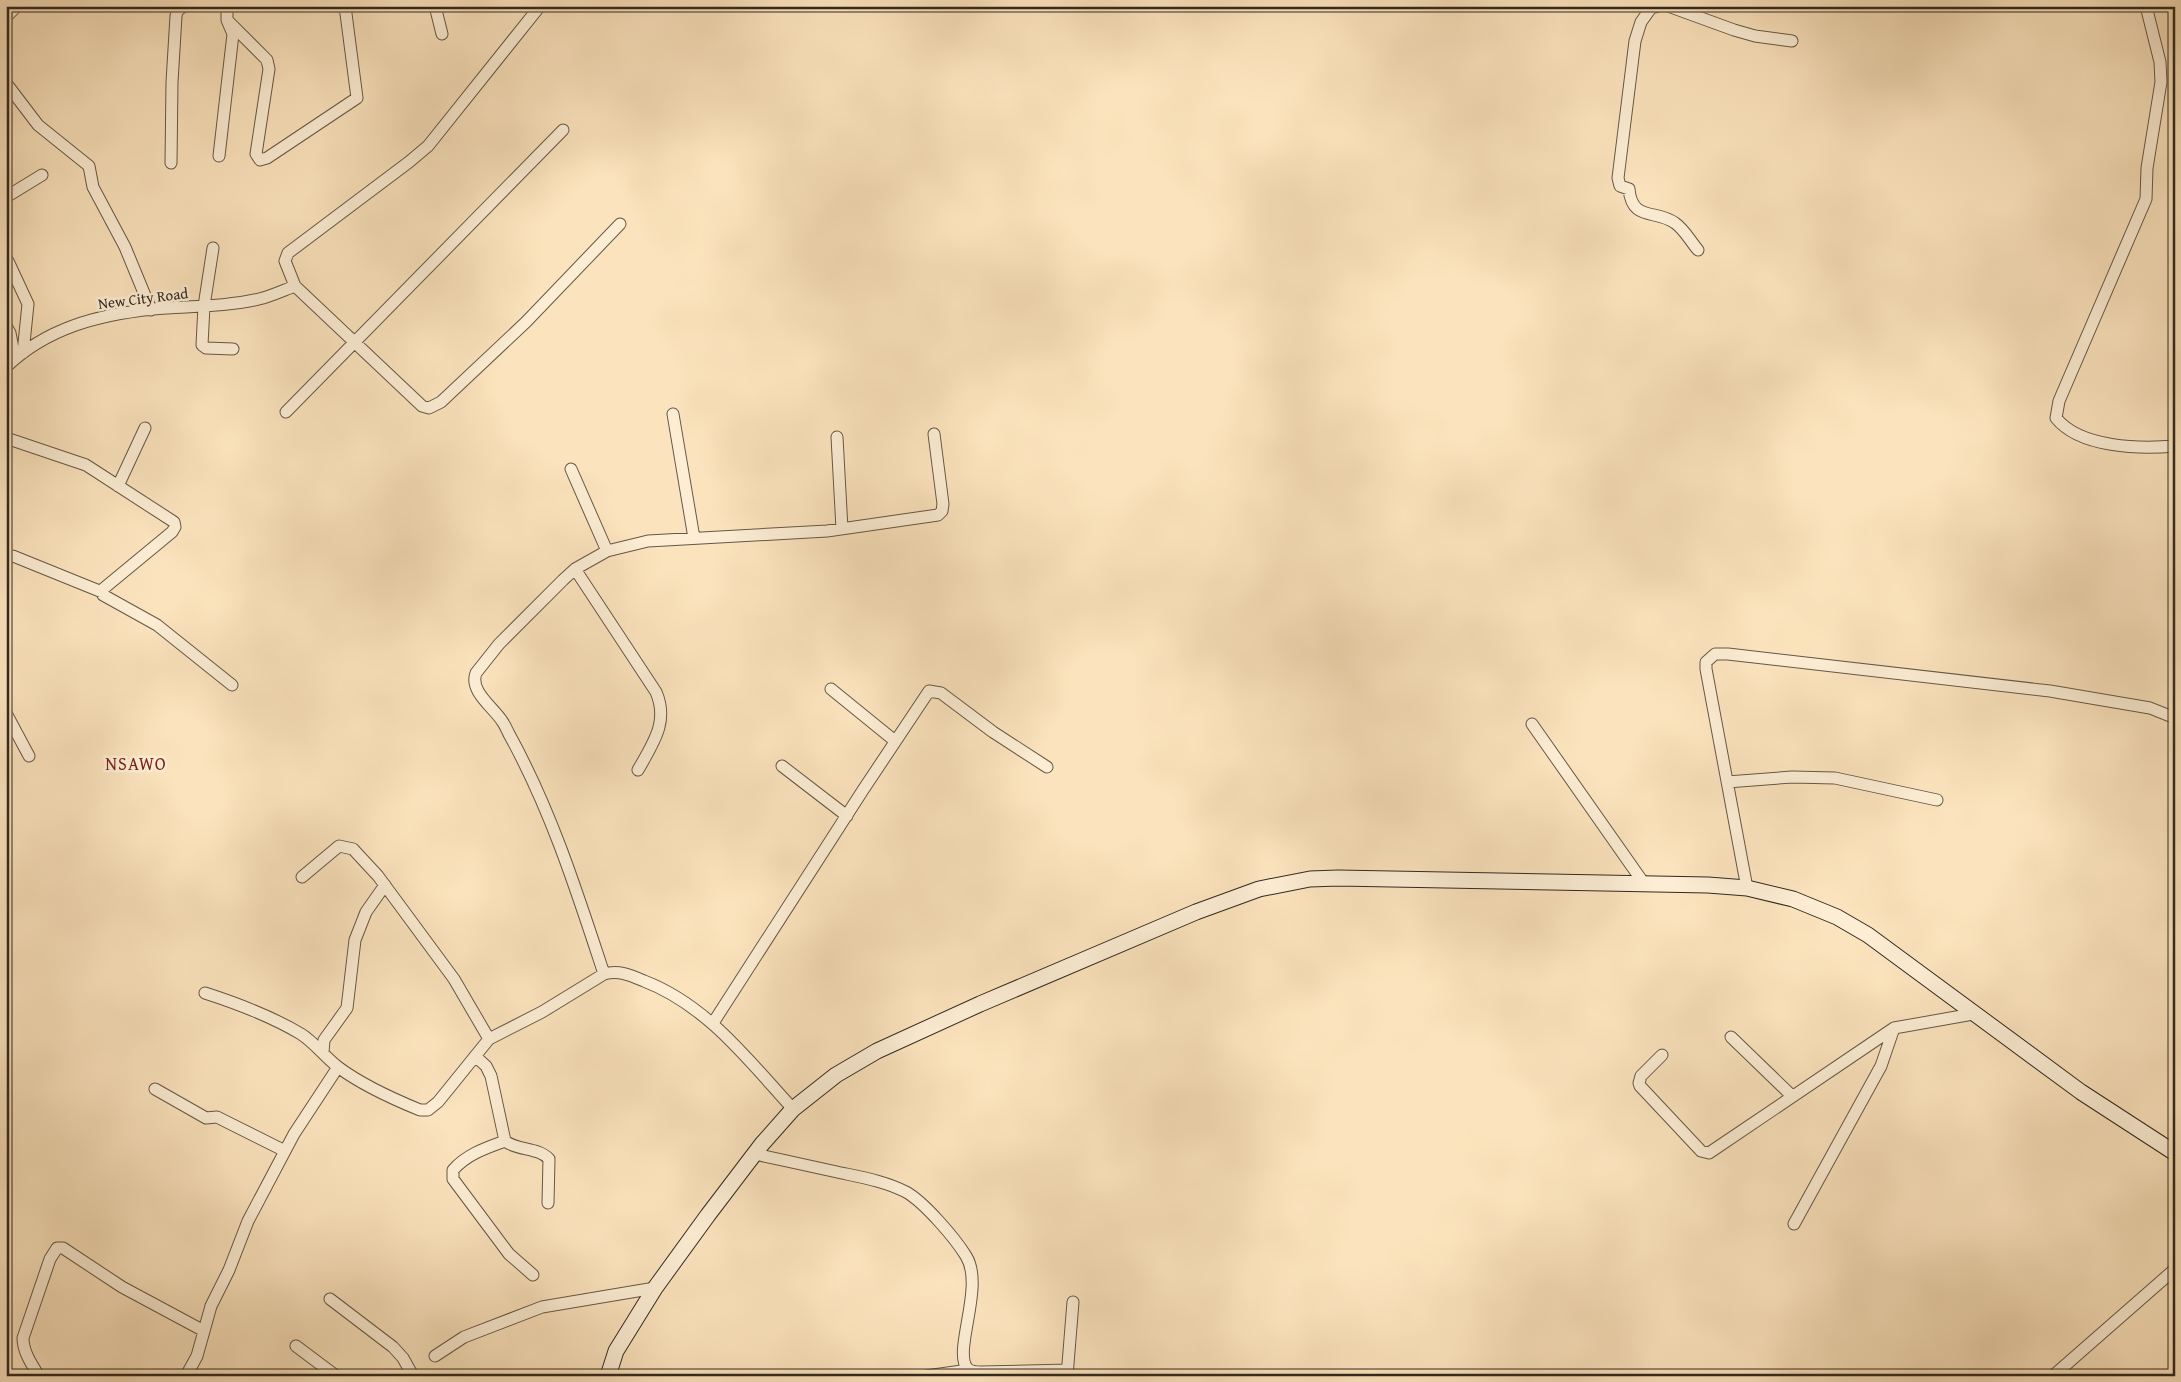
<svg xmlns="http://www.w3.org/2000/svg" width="2181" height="1382" font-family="'Gentium Book Plus',serif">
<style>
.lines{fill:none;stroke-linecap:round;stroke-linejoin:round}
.street-casing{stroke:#645846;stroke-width:13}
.secondary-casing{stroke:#32291f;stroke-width:17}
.street{stroke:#fcedd4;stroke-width:11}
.secondary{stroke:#fcedd4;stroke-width:15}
.labels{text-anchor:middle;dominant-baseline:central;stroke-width:5;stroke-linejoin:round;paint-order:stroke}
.street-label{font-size:15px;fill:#32291f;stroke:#fcedd4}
.quarter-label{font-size:18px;letter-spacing:1px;fill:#7a1f14;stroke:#fcedd4}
</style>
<rect width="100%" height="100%" fill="#fbe3bd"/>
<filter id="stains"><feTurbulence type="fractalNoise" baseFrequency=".004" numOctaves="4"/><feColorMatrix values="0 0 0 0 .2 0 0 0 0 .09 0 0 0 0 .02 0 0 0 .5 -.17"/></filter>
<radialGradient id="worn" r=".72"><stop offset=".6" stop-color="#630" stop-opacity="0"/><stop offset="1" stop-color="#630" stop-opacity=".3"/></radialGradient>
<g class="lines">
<g class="street-casing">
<path id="street" d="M435 6 442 34
M540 6 428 146 409 162 288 253 285 261 295 286 422 406 429 408 441 402 526 322 620 224
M1659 6 1651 8 1641 22 1635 41 1618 178 1620 186 1629 189C1632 222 1656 209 1675 223 1684 229 1691 242 1698 250
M1668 6 1734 30 1755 36 1792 41
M2146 6 2160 62 2161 82 2147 168 2146 199 2059 401 2056 418C2080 448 2140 449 2175 446
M6 17 17 6
M227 20 267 60 269 69 256 154 260 160 267 158 357 98 345 6
M6 83 38 125 89 166 93 187 125 247 151 310
M219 156 233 34 227 20V6
M171 163 172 82 176 16 177 11 184 6
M6 197 42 175
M213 248 204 306 202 345 206 348 233 349
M8 261 28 304 23 353
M6 326 10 333 15 359
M6 367C47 328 97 315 153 309 188 306 225 307 259 299 272 296 284 290 295 286
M286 412 563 130
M673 414 694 538
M837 437 842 529
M6 438 86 465 174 522 175 527 172 532 103 589V595L157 625 232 685
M571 469 607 551
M118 486 145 428
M13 556 102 592
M575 569 656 692C669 722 653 743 638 770
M831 689 895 741
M6 713 29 756
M1532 724 1645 885
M782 766 847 816
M1727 782 1792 777 1835 778 1937 800
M302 877 339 846 353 849 378 876 454 979 489 1039
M1747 888 1706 669V662L1715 654H1728L2050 691 2150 708 2175 718
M604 974C577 892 551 810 509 734 507 730 505 725 502 721 493 707 469 691 476 673L499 644 563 580 575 569 607 551 648 541 827 531 938 515 942 511 943 504 934 434
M205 993C239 1004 271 1016 301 1034 315 1043 325 1057 338 1067 362 1085 393 1099 420 1110H428L438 1102 489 1039 542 1012 604 974C619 970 630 975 644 981 707 1005 749 1061 793 1109
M713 1023 863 790 929 691 941 693 993 732 1047 767
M1731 1037 1792 1096
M323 1053 324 1040 347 1008 355 940 366 912 385 885
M1662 1055 1641 1076 1639 1083 1640 1086 1701 1151 1709 1153 1894 1028 1973 1014
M475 1056 486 1066 491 1076 505 1141C518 1151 538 1147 549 1159L548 1203
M155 1089 206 1118 217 1117 285 1151
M505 1141C486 1148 467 1154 453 1170V1179L509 1254 533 1275
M755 1154C782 1160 810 1166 837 1172 860 1177 885 1181 906 1192 924 1202 955 1238 966 1256 985 1286 953 1350 967 1368 970 1372 976 1372 981 1372L1068 1370
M1794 1224 1881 1066 1894 1028
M330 1299 393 1347 403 1358 413 1376
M296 1346 336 1376
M435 1356 464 1337 542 1307 655 1288
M39 1376C32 1365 23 1352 23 1338L50 1259 57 1248H63L122 1287 204 1331
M186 1376 197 1356 211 1306 229 1270 248 1221 294 1134 338 1067
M926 1376 969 1370
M1067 1376 1073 1302
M2053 1376 2175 1269"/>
</g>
<g class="secondary-casing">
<path id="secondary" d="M608 1376 616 1351 655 1288 708 1215 762 1144 793 1109 836 1075 877 1051 980 1004 1196 912 1259 889 1310 879 1338 878 1708 885 1747 888 1793 899 1837 917 1868 935 2081 1092 2175 1153"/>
</g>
<use href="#street" class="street"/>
<use href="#secondary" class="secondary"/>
</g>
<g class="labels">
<g class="street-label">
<text transform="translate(143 298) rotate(-7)">New City Road</text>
</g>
<g class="quarter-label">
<text x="136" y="763">NSAWO</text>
</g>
</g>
<rect width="2181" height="1382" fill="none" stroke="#fbe3bd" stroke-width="25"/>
<rect x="8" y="8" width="2166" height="1367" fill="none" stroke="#32291f" stroke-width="2.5"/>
<rect x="12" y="12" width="2156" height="1357" fill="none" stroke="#32291f"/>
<rect width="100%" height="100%" filter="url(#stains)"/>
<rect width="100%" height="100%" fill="url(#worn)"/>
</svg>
